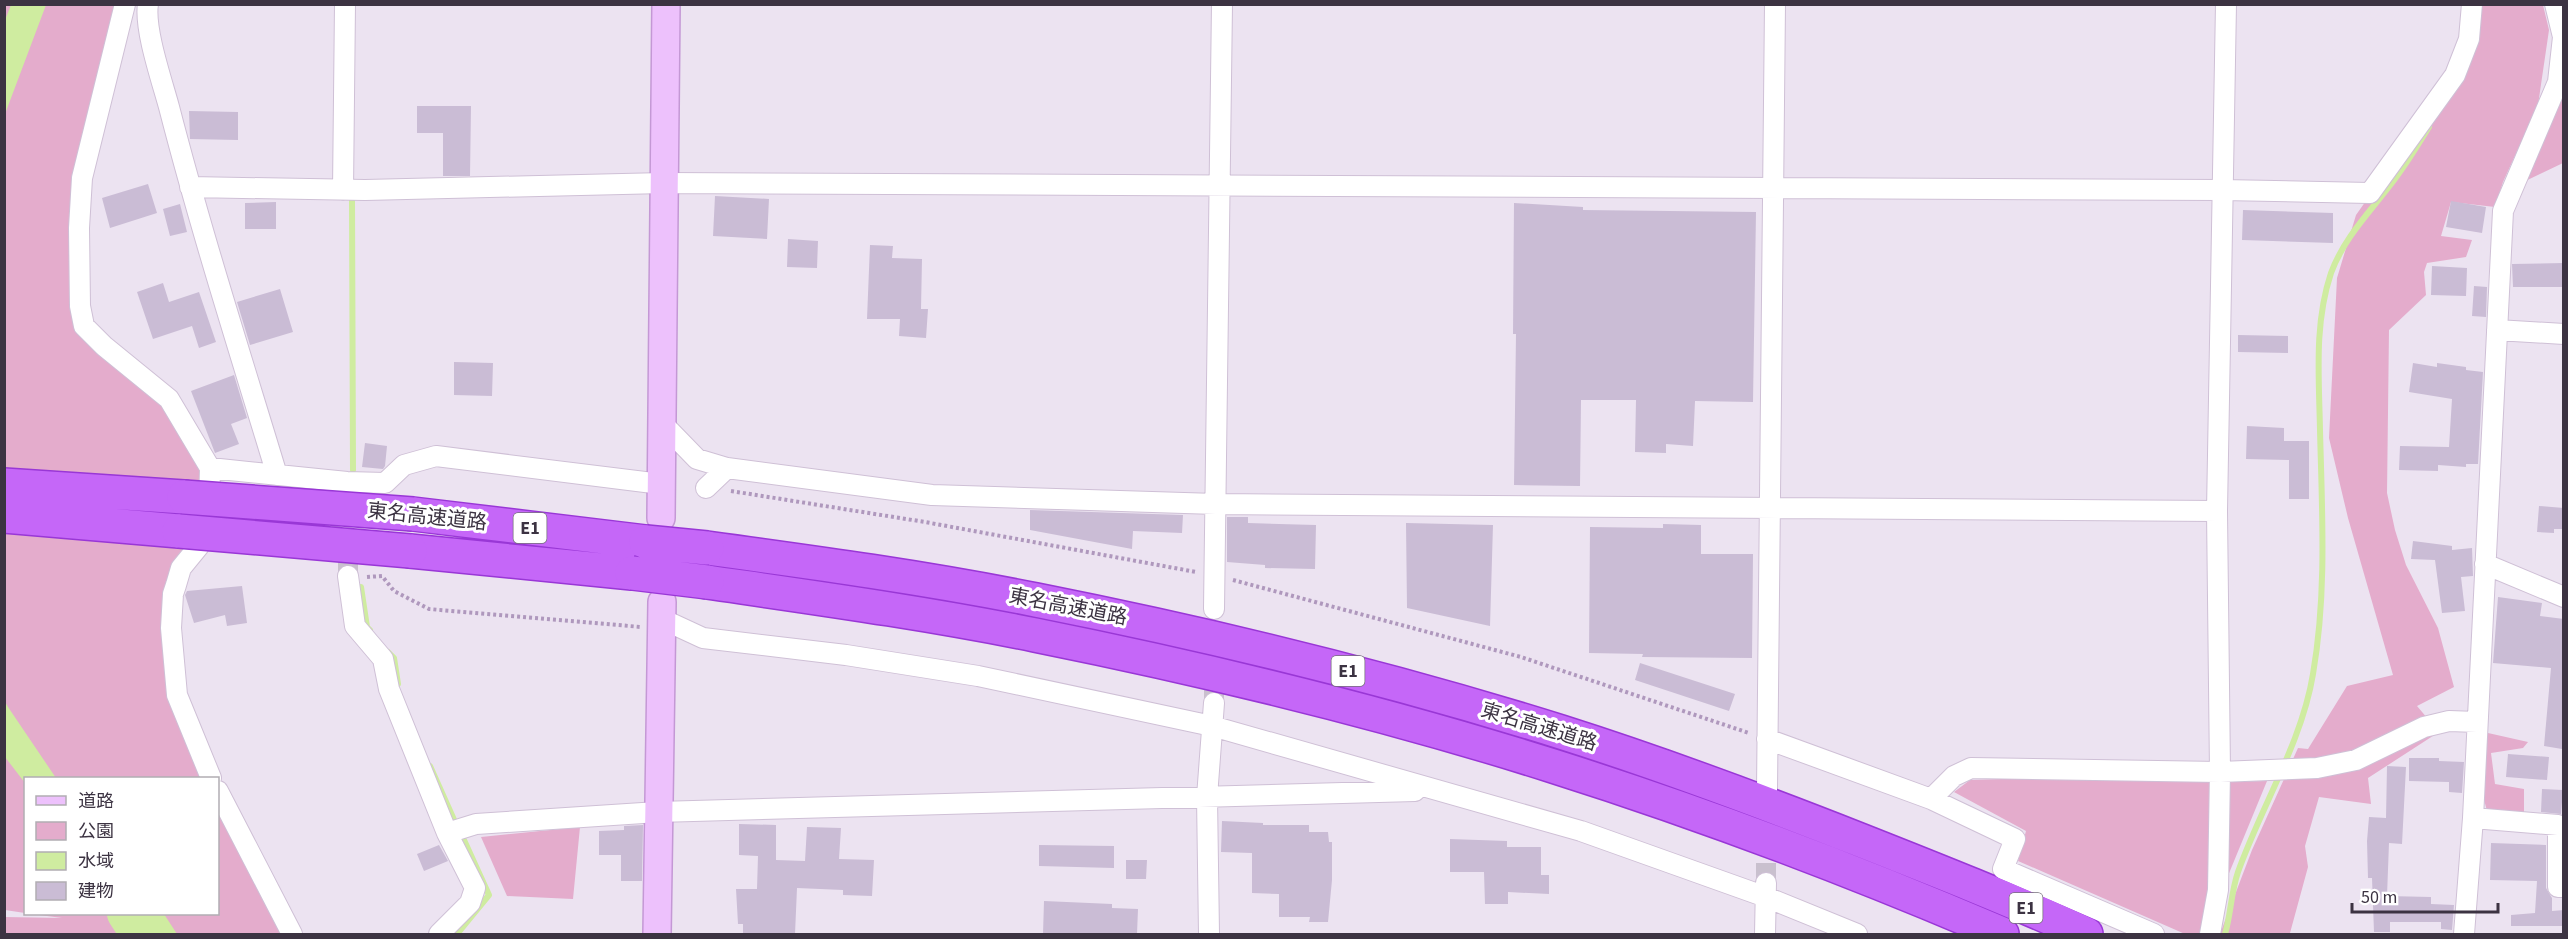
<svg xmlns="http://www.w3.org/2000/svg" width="2568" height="939" font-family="'Source Sans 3','Noto Sans JP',sans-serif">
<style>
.green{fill:#e4accc}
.water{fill:#cfeca0}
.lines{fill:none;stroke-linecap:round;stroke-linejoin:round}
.stream{stroke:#cfeca0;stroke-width:6}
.river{stroke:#cfeca0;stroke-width:34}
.building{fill:#cabcd5}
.street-tunnel{stroke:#c9c0ce;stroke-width:20;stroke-dasharray:20 10;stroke-linecap:butt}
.street-casing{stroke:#cfc0d6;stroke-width:22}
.secondary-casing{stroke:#c498d5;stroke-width:30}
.highway-casing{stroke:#9937d6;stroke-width:36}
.path{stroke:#af98bd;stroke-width:4;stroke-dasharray:3 3;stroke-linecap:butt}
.street{stroke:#fff;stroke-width:20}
.secondary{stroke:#edc1fc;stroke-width:27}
.highway{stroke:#c567f8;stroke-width:33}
.highway-bridge-casing{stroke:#9937d6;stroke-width:36;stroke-linecap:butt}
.highway-bridge{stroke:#c567f8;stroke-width:33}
.labels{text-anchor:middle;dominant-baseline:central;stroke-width:6;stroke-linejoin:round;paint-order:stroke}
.shield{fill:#fff;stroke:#76707b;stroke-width:1.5}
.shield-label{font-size:18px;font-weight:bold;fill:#3c3342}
.street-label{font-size:20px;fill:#3c3342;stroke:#fff}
</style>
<rect width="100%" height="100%" fill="#ece3f1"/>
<path class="green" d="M5 5H127L74 232 84 326 177 412 210 468 176 585 177 695 214 778H26L25 913 5 910Z
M2472 5H2543L2549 30 2538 105 2503 182 2495 207 2451 202 2441 236 2472 240 2466 257 2427 263 2424 272 2426 295 2389 330 2387 493 2395 530 2406 565 2438 628 2454 687 2417 706 2439 732 2368 778 2371 804 2319 797 2305 846 2308 867 2290 933 2294 934H2220L2252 850 2298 748 2308 749 2347 686 2393 675 2348 518 2329 438 2337 278 2356 215 2455 75Z
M2563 71V163L2513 187Z
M2488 733 2528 742 2523 748 2491 753 2495 784 2524 789V817L2487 811 2480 784Z
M2062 777 2213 782 2267 781 2204 934H2185L2018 861 2026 831 1954 792 1970 780Z
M218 787 292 934H5V917L62 918 32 914H218Z
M580 827 573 899 507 896 481 837Z"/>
<path class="water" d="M11 5H46L5 114V20Z
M4 700 8 707 56 778H26L25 783 5 757Z
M132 914H164L177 934H151Z"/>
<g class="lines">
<path class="stream" d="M352 200 353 470
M361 587 367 627 370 630
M388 652 394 658 398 684
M430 766 455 822
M457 934 489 895 464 840
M2225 934C2231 914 2231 892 2238 872 2261 807 2302 742 2313 674 2327 593 2322 512 2320 430 2319 377 2314 324 2331 273 2345 235 2374 208 2397 176 2409 160 2419 143 2429 127"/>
<path class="river" d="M124 914 137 934"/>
</g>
<path class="building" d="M417 106H471L470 176H443V133H417Z
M189 111 238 112V140L190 139Z
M148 184 157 213 110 228 102 198Z
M715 196 769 199 767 239 713 236Z
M2451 201 2486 207 2482 233 2446 227Z
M276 202V229H245V203Z
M1514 203 1583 207V210L1756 212 1753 402 1695 401 1693 446 1666 444V453L1635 452 1636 400H1581L1580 486 1514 485 1516 334H1513Z
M180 204 187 232 170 236 163 209Z
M2243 210 2333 213V243L2242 240Z
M788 239 818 241 817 268 787 267Z
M870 245 893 246 892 258 922 259 921 309H928L926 338 899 336 900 319H867Z
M2564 263V287H2513L2512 264Z
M2432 266 2467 268 2466 296 2431 295Z
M163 283 169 302 199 292 216 342 199 348 192 326 153 339 137 292Z
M2474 286 2487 287 2486 317 2472 316Z
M280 289 293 332 250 345 237 302Z
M2238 335 2288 336V353L2238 352Z
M454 362 493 363 492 396 454 395Z
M2413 363 2437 367V363L2466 367V370L2483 372 2478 464H2466V467L2438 465V471L2399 470 2400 446 2449 447 2452 399 2409 392Z
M234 375 247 418 231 424 239 444 215 453 191 391Z
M2247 426 2284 428V441H2309V499H2289V460L2246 459Z
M365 443 387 446 385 466 383 469 362 467Z
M2539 506 2564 508V529H2554V533L2537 532Z
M1030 510 1183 515 1182 533 1133 531 1132 549 1030 530Z
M1227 517H1248V523L1316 525 1315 569 1265 568V565L1227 562Z
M1406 523 1493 525 1490 626 1407 608Z
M1663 524 1701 525V554H1753L1752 658 1642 657 1643 654 1589 653 1590 527 1663 528Z
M2413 541 2452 546V550L2472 548 2473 576 2461 577 2465 611 2442 613 2435 560 2411 559Z
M242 586 247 623 227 626 225 615 194 623 185 595 187 591Z
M2498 597 2542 603 2540 616 2564 619 2562 749 2544 746 2551 668 2493 663Z
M1640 663 1735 694 1729 711 1635 680Z
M2508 754 2549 757 2547 780 2506 777Z
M2409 758H2439V761L2464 762 2462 793 2449 792V782L2409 781Z
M2387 766 2406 767 2402 844 2389 843 2387 896 2431 897V904L2454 905 2452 930 2441 929V922H2390V932H2374L2372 878H2368L2367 841 2369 817 2386 818Z
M2542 789 2563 790 2561 814 2541 812Z
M1222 821 1263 823V825H1309V832H1328L1329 842H1332V880L1328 922H1309L1310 917H1279V894L1252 893V853L1221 852Z
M739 824 776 825V860L805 861 807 827 841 828 839 859 874 860 872 896 843 895V890L797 888 795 934H743V924H738L736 889H757L758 856 739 855Z
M643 825 642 881H621V855H599V831L624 830V826Z
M1450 839 1507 841V847H1541V875H1549V894L1508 892V904H1485L1484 872H1450Z
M2491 843 2546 845V888L2552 898V911L2564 910V926H2511V915L2535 913 2537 881 2490 880Z
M439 845 448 861 424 871 417 854Z
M1039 845 1114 846V868L1039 866Z
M1126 860H1147L1146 879H1126Z
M1044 901 1112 904V908L1138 909 1137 934H1043Z"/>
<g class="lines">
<path class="street-tunnel" d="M348 499V576
M1214 703V609
M1766 883V832"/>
<g class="street-casing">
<path id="street" d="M125 4 82 178 79 228 80 306 84 326 104 346 169 399 210 468 209 509 199 546 181 568 176 585 173 594 171 628 177 695 211 778
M148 4C144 29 162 81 169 107 201 231 240 353 277 475
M190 187 365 190 664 183 2222 190 2370 193 2455 75 2469 39 2472 4
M343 190 345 4
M2497 330 2564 334
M662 423 697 459 727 468 932 495 1216 504 2217 511
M210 468 347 482 385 483 404 465 436 456 661 484
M706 488 727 468
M2485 564 2564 597
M348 576 355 626 383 659 389 689 447 833 475 888 470 903 439 934
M1214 609 1222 4
M662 619 703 638 846 655 978 676 1212 726 1581 831 1766 897 1857 934
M1767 739 1931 799 2015 839 2003 869 2154 934
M1767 790 1775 4
M218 791 292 934
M1931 799 1954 776 1971 768 2220 772 2317 768 2356 760 2424 727 2449 721 2477 722
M2473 818 2558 825V887H2564
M447 833 476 824 658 812 1415 791
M1209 934 1207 797 1214 703
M1765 934 1766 883
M2210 934 2218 890 2220 772 2217 511 2226 4
M2464 934 2473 818 2503 211 2558 82 2563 37 2555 4"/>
</g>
<g class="secondary-casing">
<path id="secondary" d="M661 518 666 4
M657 934 662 602"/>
</g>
<g class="highway-casing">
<path id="highway" d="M4 485 184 497
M413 514 646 542
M4 516 179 531
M707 548C817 563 927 578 1036 600 1212 635 1389 678 1561 732 1662 764 1761 801 1860 840 1936 870 2012 900 2086 934
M410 551 632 573
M707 582C817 598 926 613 1035 635 1209 670 1383 712 1553 766 1705 814 1855 871 2002 934"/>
</g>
<path class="path" d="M731 491 925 522 1196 572
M367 577 382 576 394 591 429 609 641 627
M1233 580 1521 657 1749 733"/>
<use href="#street" class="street"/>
<use href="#secondary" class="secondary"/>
<use href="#highway" class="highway"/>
<g class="highway-bridge-casing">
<path id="highway-bridge" d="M184 497 413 514
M179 531 410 551
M646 542 707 548
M632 573 707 582"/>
</g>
<use href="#highway-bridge" class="highway-bridge"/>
</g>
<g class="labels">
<g class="shield">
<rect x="513.5" y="513" width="33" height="30" rx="4.5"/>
<rect x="1331.5" y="656" width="33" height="30" rx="4.5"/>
<rect x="2009.5" y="893" width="33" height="30" rx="4.5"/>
</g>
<g class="shield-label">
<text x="530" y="528">E1</text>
<text x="1348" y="671">E1</text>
<text x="2026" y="908">E1</text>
</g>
<g class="street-label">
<text transform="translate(427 517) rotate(6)">東名高速道路</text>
<text transform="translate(1068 607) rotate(11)">東名高速道路</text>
<text transform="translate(1539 727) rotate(17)">東名高速道路</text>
</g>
</g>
<rect width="2568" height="939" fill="none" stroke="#3c3342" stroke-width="12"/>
<rect x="24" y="777" width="195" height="138" fill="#ffffff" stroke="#b1adb3" stroke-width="1.5"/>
<rect x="36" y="796" width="30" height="9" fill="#edc1fc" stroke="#b1adb3" stroke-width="1.5"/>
<text x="78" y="807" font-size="18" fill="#3c3342">道路</text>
<rect x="36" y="822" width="30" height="18" fill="#e4accc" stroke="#b1adb3" stroke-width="1.5"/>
<text x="78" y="837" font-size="18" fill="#3c3342">公園</text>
<rect x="36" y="852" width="30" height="18" fill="#cfeca0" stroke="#b1adb3" stroke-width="1.5"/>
<text x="78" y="867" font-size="18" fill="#3c3342">水域</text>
<rect x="36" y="882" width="30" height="18" fill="#cabcd5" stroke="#b1adb3" stroke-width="1.5"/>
<text x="78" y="897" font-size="18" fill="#3c3342">建物</text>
<path d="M2352 903v9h146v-9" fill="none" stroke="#3c3342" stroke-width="3"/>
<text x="2361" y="903" font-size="18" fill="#3c3342" stroke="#ffffff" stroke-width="4.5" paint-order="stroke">50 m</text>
</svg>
